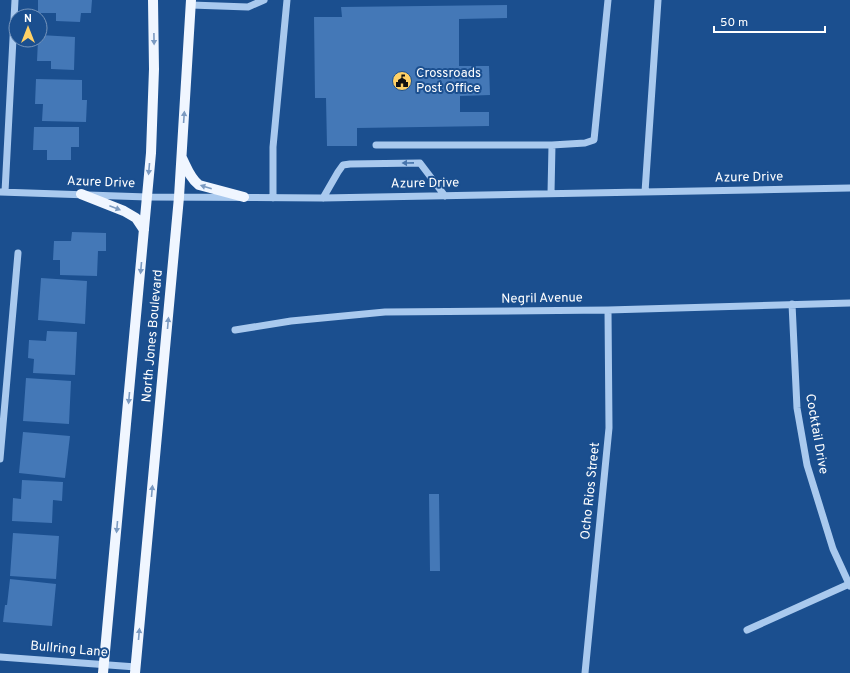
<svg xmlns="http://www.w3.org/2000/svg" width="850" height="673" font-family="Overpass,sans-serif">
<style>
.building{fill:#4478b7}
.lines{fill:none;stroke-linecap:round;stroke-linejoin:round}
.minor{stroke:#a9c9ee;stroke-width:7}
.major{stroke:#f0f6ff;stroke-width:10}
.oneway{fill:#7b9ac1}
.oneway2{fill:#4674ac}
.labels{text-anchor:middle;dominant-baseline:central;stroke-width:4;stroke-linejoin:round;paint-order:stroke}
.poi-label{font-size:13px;fill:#fff;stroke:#1b4f8f;text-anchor:start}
.street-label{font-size:13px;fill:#fff;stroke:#1b4f8f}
</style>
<rect width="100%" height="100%" fill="#1b4f8f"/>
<path class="building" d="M38 0H92L91 13H81L80 22 56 21V13H38Z
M507 5V18L459 19V66H489L490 95 460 96V112H489V126L357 128V146H327L326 98H315L314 17H342L341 7Z
M40 35 75 37 74 70 51 69V61H37L38 40H40Z
M36 79 82 80V100H87L86 122 42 121 43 104H35Z
M34 127H79V147H71V160H47V150H33Z
M72 232 106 233V251H98L97 276 60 275V260H53L54 241H71Z
M41 278 87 281 85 324 38 320Z
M47 331 77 332 75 375 33 373 34 359 28 358 29 340 46 341Z
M26 378 71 381 69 424 23 421Z
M23 432 70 436 65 478 19 473Z
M22 480 63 482 62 501 53 500 52 523 12 521 13 498 21 499Z
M429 494H439L440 571H430Z
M13 533 59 536 56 579 10 576Z
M10 579 56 584 52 626 3 622 5 605H7Z"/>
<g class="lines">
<path class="minor" d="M191 5 248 7 264 0
M376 145H552L585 143 594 140 608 0
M0 192 147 197 323 198 850 188
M5 192 15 0
M645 192 658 0
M551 193 552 145
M273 198V147L287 0
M323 198 338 172 343 165 350 164 420 163 445 196
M792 304 797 408 807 465 833 549 850 586
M235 330 291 321 385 312 608 310 850 303
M0 459 18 253
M747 630 849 584
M0 657 136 667
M585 673 609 428 608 310"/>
<path class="major" d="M182 158C187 168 190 178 199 185L244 197
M81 194 124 211 136 218 144 230
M103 673 151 153 154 69 153 0
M135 673 179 197 191 0"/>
</g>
<defs><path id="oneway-solid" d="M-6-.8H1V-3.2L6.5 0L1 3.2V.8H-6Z"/></defs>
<g class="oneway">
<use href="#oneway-solid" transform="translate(154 39) rotate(89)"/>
<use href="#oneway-solid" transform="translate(184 117) rotate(-86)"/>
<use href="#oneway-solid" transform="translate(149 169) rotate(95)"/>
<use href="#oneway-solid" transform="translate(206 187) rotate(-163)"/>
<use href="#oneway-solid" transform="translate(115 208) rotate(21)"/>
<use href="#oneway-solid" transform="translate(141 268) rotate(95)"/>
<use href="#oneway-solid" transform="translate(168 323) rotate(-85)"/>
<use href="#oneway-solid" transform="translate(129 398) rotate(95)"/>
<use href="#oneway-solid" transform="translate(152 491) rotate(-85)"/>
<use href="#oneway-solid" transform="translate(117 527) rotate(95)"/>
<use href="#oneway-solid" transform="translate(139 634) rotate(-85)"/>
</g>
<use class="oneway2" href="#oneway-solid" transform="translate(408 163) rotate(179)"/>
<defs>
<g id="civic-disc" transform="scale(1)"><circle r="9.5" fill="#ffd166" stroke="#1b4f8f"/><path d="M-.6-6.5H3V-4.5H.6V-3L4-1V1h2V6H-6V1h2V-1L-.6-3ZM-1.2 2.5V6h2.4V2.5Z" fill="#111"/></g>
</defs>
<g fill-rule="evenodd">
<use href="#civic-disc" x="402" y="81"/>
</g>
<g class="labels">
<g class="poi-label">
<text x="416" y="74">Crossroads<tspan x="416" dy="15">Post Office</tspan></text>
</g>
<g class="street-label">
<text transform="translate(749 178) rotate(-1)">Azure Drive</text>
<text transform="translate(101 183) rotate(2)">Azure Drive</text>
<text transform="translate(425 184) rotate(-1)">Azure Drive</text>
<text transform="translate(542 299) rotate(-1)">Negril Avenue</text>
<text transform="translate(153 336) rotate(-85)">North Jones Boulevard</text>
<text transform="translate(816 434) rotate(80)">Cocktail Drive</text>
<text transform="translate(591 491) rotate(-84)">Ocho Rios Street</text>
<text transform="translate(69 650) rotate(5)">Bullring Lane</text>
</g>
</g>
<g transform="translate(28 28)"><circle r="19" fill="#1b4f8f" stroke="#7695bc"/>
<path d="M0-3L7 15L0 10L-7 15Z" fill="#ffd166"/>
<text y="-6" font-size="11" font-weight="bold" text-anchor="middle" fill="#ffffff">N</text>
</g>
<path d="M714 26v6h111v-6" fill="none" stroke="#ffffff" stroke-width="2"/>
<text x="720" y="26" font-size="12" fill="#ffffff" stroke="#1b4f8f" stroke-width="3" paint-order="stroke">50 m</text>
</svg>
